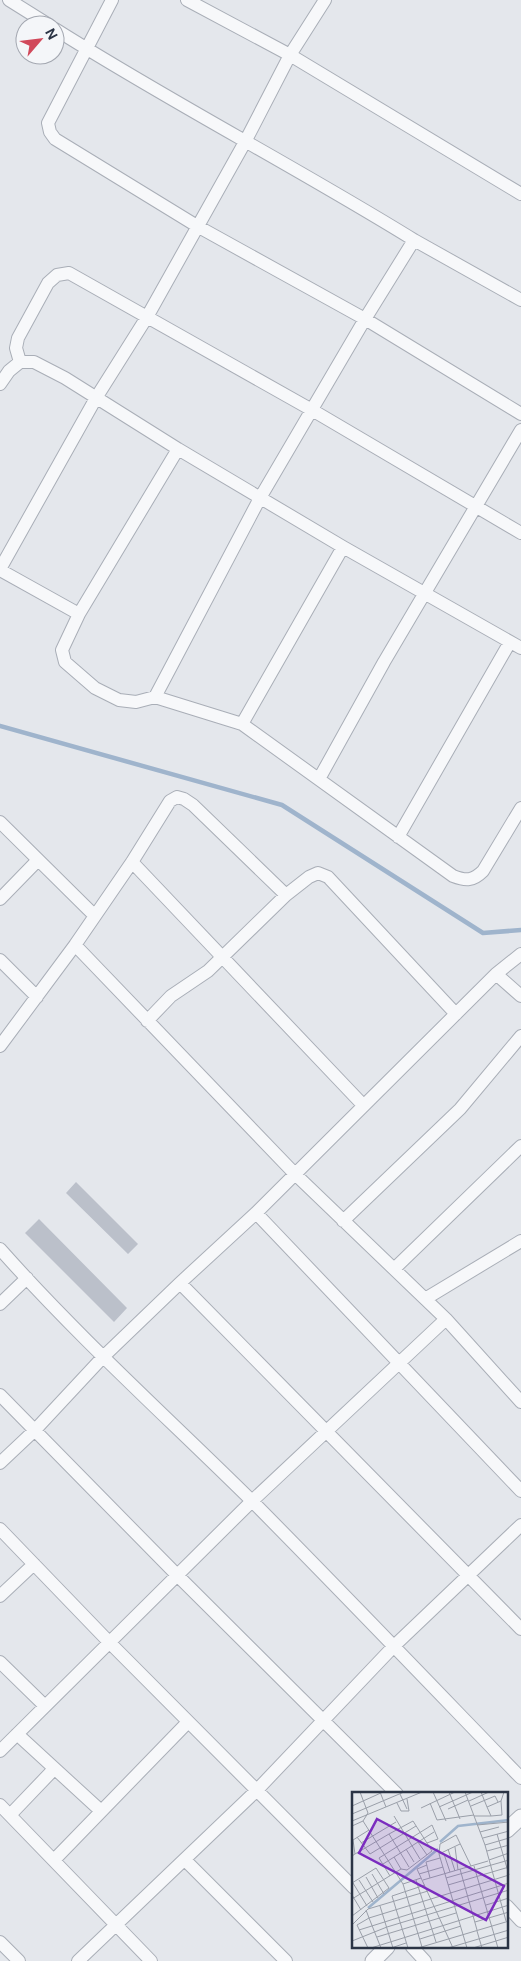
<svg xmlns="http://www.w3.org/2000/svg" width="521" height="1961" font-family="'DM Sans',sans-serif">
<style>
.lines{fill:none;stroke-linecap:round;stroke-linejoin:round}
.stream{stroke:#9fb4cc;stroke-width:4.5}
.building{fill:#bbc0ca}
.minor-casing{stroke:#a9aeb7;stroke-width:14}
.tertiary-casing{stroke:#a9aeb7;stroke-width:17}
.minor{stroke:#f7f8fa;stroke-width:12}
.tertiary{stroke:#f7f8fa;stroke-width:15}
.inset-river{fill:none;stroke:#9fb4cc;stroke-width:2.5}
.inset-road{fill:none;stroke:#9a9fa9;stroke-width:1}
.view{fill:#7b2cbf;fill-opacity:0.15;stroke:#7b2cbf;stroke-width:2.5}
.inset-edge{fill:none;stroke:#2b3445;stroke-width:2.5}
</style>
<rect width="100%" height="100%" fill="#e4e7ec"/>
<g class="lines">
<path class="stream" d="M0 726 282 805 483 933 521 930"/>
</g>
<path class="building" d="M76 1182 138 1244 128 1254 66 1193Z
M39 1219 127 1308 114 1322 25 1233Z"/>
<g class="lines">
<g class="minor-casing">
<path id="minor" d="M9 0 49 25
M112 0 48 123 50 132 55 139 197 226 365 319 521 414
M187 0 290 55 521 194
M55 29C172 103 296 167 414 240L365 319 260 498 155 697
M414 240 521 300
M20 362 16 348 18 338 48 283 57 275 69 273 312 410 521 533
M0 384 9 371 20 362H34L65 378 178 449 343 547 521 648
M0 569 96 398 147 317 245 142 290 55 325 0
M0 570 79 614 178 449
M79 614 62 650 65 662 95 688 119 700 136 702 155 697 242 724 453 876C466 881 473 881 483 871L521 808
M242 724 343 547
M319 779 384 662 521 430
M0 822 95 916
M398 837 510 642
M132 862 363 1105
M0 899 38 860
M75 945 295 1174 446 1319 521 1402
M0 960 37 997
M496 974 521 996
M147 1021 171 996 208 971 286 895 309 877 318 873 328 877 456 1014
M0 1046 75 945 132 862 170 801 177 797 184 799 193 805 286 895
M256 1213 521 1491
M343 1221 460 1109 521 1036
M0 1249C79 1338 168 1418 253 1502 343 1593 432 1686 521 1778
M394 1269 521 1146
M180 1283 521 1629
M425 1299 521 1241
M0 1304 27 1278
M0 1395 177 1575 397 1794
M0 1463 35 1430 103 1357 180 1283 256 1213 496 974 521 954
M0 1529 109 1642 354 1888
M0 1596 34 1564
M0 1662 45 1706
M17 1734 101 1811
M0 1751 252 1501 446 1319
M0 1805 151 1961
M10 1815 54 1769
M54 1860 188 1722
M185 1860 286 1961
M507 1906 521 1921
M0 1942 19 1961
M412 1947 425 1961
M78 1961 257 1790 394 1646 521 1525"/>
</g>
<g class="tertiary-casing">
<path id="tertiary" d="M507 1830 521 1817
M373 1961 387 1947"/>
</g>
<use href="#minor" class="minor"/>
<use href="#tertiary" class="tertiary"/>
</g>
<g transform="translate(352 1792)">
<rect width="156" height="156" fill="#e4e7ec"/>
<path class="inset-river" d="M88 50 106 34 157 28M16 116 86 57"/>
<path class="inset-road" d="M28 0 34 15M81 0 94 29M97 0 108 27M113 0 133 53 154 129M129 0 135 15M48 2 55 17M117 9 137 0M45 11 49 19H57L55 7M78 11 85 28 122 23M0 14 31 0M119 14 143 4 146 10M87 15 121 0M69 16 103 0M96 17 116 8M0 22 52 0M42 24 68 67M122 24H139L135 15 149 9 152 0M139 24 150 23 149 9M0 29 70 0M11 29 51 92 70 155M125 33 157 30M0 34 11 29 16 21 8 0M128 40 147 35M37 42 61 29 80 59 55 78 49 77M145 42 157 83M5 45 18 62 64 34M131 46 157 39M66 50 75 63M9 51 44 30M133 53 157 46M103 55 106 78M54 57 62 70M96 57 103 79M135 59 157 53M3 62 37 42 57 75M87 62 108 52M92 62 98 80M0 64 3 62 1 48 17 38M137 68 157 61M31 72 82 40M75 73 65 77 101 156M122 74 146 156M108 77 125 138M20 82 32 102M67 82 91 75M38 84 27 66 80 33 86 47 75 51M14 85 26 106M78 86 74 70 88 66M94 86 157 68M7 88 21 110M64 88 84 150M71 88 136 69M0 91 24 76 37 96 0 124M1 91 15 114M51 92 69 86M96 93 157 75M0 103 9 118M0 107 49 77 42 65M134 113 157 106M28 114 41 156M14 118 17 126 5 133 16 156M123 130 157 120M0 133 16 117 76 99M7 138 157 91M125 139 130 156M25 145 104 121M68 147 109 134M0 149 35 135 157 98M19 156 157 113M29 156 17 126 157 83M39 156 54 151M56 156 40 104 73 93M66 156 157 129M96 156 157 138M115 156 87 62 88 52 104 43 119 74M121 156 157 145"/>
<path class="view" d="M25 27 152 94 134 128 7 61Z"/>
<rect width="156" height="156" class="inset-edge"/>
</g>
<g transform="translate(40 40) rotate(62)"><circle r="24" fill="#f4f6f9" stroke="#a4a8b1"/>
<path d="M0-4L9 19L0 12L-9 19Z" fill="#d1495b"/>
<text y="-8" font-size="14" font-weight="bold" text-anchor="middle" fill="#2b3445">N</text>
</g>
</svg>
